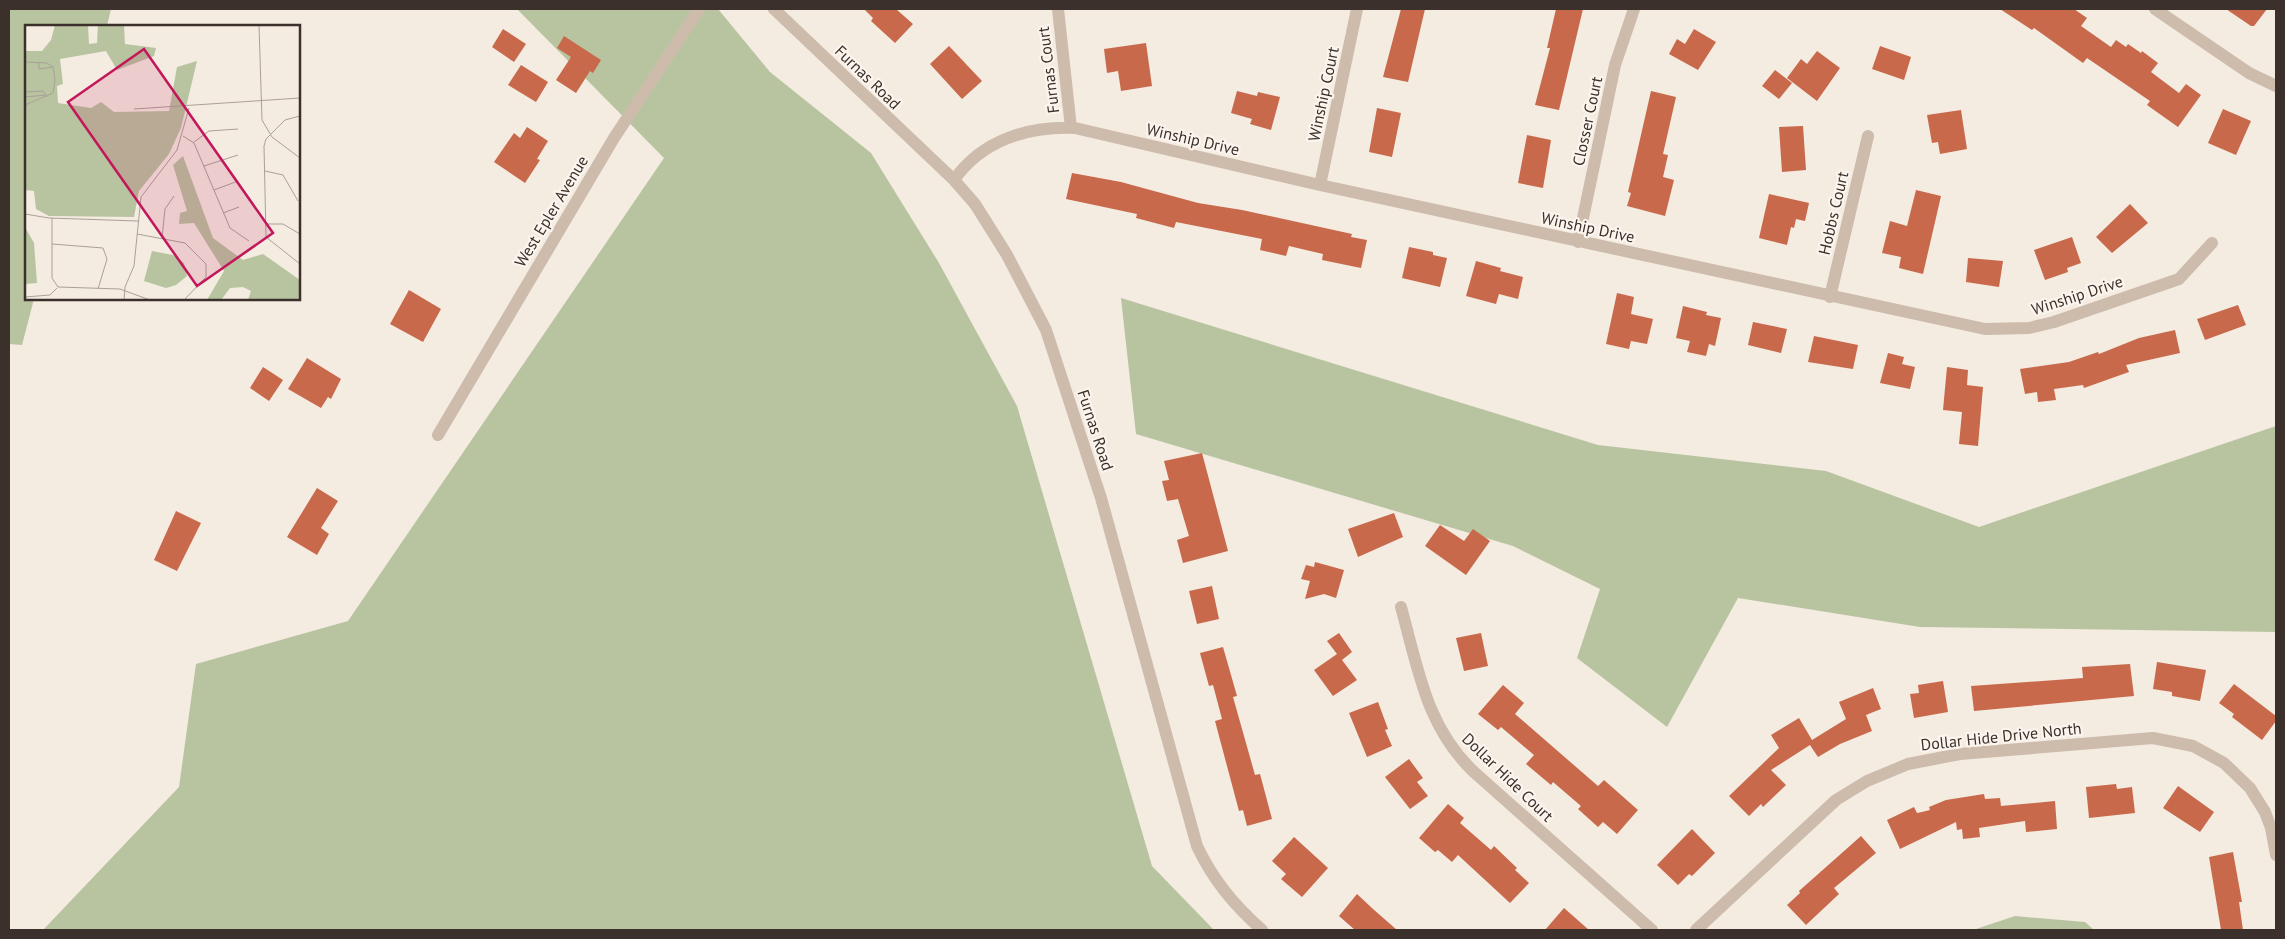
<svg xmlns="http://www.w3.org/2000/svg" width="2285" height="939" font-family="'PT Sans',sans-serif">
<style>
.green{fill:#b8c4a0}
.building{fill:#c8694b}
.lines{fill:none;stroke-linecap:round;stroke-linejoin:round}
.minor{stroke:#cdbbac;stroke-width:12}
.labels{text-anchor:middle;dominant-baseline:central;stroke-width:4.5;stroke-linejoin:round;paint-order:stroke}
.street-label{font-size:16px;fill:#3b302b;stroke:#fbf5ee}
.inset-road{fill:none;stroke:#aaa098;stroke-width:1}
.view{fill:#c2185b;fill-opacity:0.15;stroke:#c2185b;stroke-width:2.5}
.inset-edge{fill:none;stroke:#3b302b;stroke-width:2.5}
</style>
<rect width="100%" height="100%" fill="#f4ebe1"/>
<path class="green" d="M9 9H111L107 26H26V299H34L22 345 9 344Z
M517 9H718L770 72 871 153 939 263 1017 406 1152 866 1214 930H43L179 787 196 664 348 621 664 158Z
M1121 298 1598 445 1826 471 1979 527 2276 426V632L1920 627 1738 598 1667 727 1577 658 1600 589 1513 546 1136 434Z
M2015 916 2085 922 2094 930H1973Z"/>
<path class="building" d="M864 9H896L913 24 895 43 871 21 873 18Z
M1401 9H1425L1408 82 1383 77Z
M1556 9H1583L1559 110 1535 105 1550 48H1547Z
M2000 9H2074L2087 18 2081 26 2111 47 2116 40 2126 47 2128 44 2141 53 2142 51 2158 63 2151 72 2179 93 2186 84 2201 95 2178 127 2147 105 2150 101 2087 58 2083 63 2034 28 2032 30Z
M2226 9H2267L2254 26H2251Z
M503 29 526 44 514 62 492 47Z
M1694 29 1716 42 1698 70 1669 54 1677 39 1685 44Z
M564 36 601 60 593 73 590 71 576 93 556 80 571 57 557 48Z
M1146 43 1152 86 1121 91 1118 71 1107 73 1104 49Z
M949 46 982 81 962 99 930 64Z
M1880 46 1911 57 1904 80 1872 69Z
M1817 51 1840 68 1817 101 1787 78 1801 59 1807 64Z
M521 65 548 82 536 102 508 85Z
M1775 70 1792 83 1779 99 1762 86Z
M1237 91 1257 96 1258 92 1280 97 1271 130 1250 124 1252 119 1231 113Z
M1651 91 1676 97 1663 154 1668 155 1663 177 1674 180 1665 216 1627 206 1631 193 1628 192Z
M1377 108 1401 113 1392 157 1369 152Z
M2223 109 2251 121 2236 155 2208 143Z
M1961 110 1967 149 1940 154 1938 142 1932 143 1927 115Z
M1803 126 1806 170 1782 172 1779 127Z
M527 127 548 141 537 159 540 160 525 183 494 162 514 133 520 138Z
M1527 135 1551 140 1543 188 1518 183Z
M1072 173 1121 182 1198 203 1242 210 1352 234 1351 237 1367 240 1361 268 1322 260 1323 254 1289 246 1286 256 1260 250 1262 239 1176 222 1174 228 1136 218 1137 214 1066 199Z
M1916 190 1941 196 1923 274 1899 268 1901 257 1882 253 1890 221 1907 226Z
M1769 194 1809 203 1805 221 1796 219 1794 228 1791 227 1787 245 1759 238Z
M2130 204 2148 223 2112 253 2096 237Z
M2072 237 2081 263 2067 268 2068 272 2045 280 2034 250Z
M1409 247 1433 252V255L1447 258 1440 287 1402 278Z
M1968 258 2003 261 1999 287 1966 282Z
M1476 261 1501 268 1500 271 1523 277 1518 299 1499 294 1496 304 1466 296Z
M409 290 441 309 423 342 390 324Z
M1617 293 1634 297 1631 314 1653 319 1647 344 1631 341 1629 349 1606 344Z
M2238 305 2246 325 2205 340 2197 319Z
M1683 306 1707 312 1706 315 1721 318 1715 346 1709 344 1706 356 1687 352 1690 341 1676 338Z
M1753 322 1787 329 1781 353 1748 345Z
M2175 330 2180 353 2126 365 2129 372 2084 388 2083 385 2054 389 2056 400 2038 402 2037 392 2025 394 2020 369 2069 362 2098 352 2099 354 2139 338Z
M1814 336 1858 345 1853 369 1808 362Z
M1888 353 1904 357 1902 364 1915 367 1910 389 1880 383Z
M307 358 341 379 331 399 328 397 321 408 288 389Z
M263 367 283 380 269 401 250 388Z
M1947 367 1968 370 1967 385 1983 387 1978 446 1959 444 1962 412 1943 410Z
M1202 453 1228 551 1183 563 1177 540 1189 536 1178 499 1167 501 1162 481 1169 480 1164 461Z
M317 488 338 501 321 528 329 534 317 555 287 537Z
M176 511 201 523 177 571 154 560Z
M1394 513 1403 537 1358 557 1348 529Z
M1440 525 1464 541 1473 529 1490 541 1466 575 1425 546Z
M1315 562 1344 570 1336 598 1324 594 1305 599 1310 581 1301 579 1306 565 1314 567Z
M1212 586 1219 619 1197 624 1189 591Z
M1339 633 1352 652 1342 660 1357 680 1333 696 1314 670 1337 654 1327 641Z
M1481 633 1488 666 1464 671 1456 638Z
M1223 647 1237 696 1233 697 1255 775 1260 774 1272 819 1247 826 1243 810 1239 811 1215 721 1222 719 1213 685 1209 686 1200 653Z
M2157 662 2206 670 2200 701 2172 696V692L2153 689Z
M2130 664 2134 696 1974 711 1971 686 2083 678 2082 667Z
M1943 681 1948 712 1914 718 1910 694 1919 693 1918 685Z
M2234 684 2276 716V721L2262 740 2232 717 2234 714 2219 703Z
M1503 685 1524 703 1515 714 1598 786 1604 780 1638 810 1617 834 1603 822 1598 827 1578 809 1581 806 1553 782 1551 785 1526 764 1534 755 1501 727 1498 730 1478 714Z
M1873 688 1881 709 1866 715 1872 731 1840 744 1818 757 1810 745 1771 770 1786 785 1763 807 1761 804 1749 816 1729 796 1779 748 1771 735 1799 718 1812 740 1846 719 1839 702Z
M1378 702 1388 729 1385 730 1392 746 1367 757 1349 713Z
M1409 759 1423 778 1417 782 1428 796 1410 809 1385 777Z
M2116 784 2117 789 2132 787 2135 813 2089 818 2086 787Z
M2178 786 2214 812 2200 832 2163 808Z
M1984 794 1985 799 2000 798 2001 806 2055 801 2057 829 2026 832 2025 821 1979 828 1980 837 1963 839 1962 829 1957 830 1956 822 1900 849 1887 820 1914 807 1917 813 1922 812 1930 810 1929 807 1946 800Z
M1448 804 1464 818 1460 823 1491 850 1494 846 1517 868 1515 870 1529 883 1510 903 1458 855 1452 862 1438 850 1435 852 1419 838Z
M1692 829 1715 853 1692 876 1689 874 1678 885 1657 865Z
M1861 836 1876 853 1834 888 1839 894 1806 925 1787 905 1800 893 1799 891Z
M1294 837 1328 868 1302 897 1281 879 1286 874 1272 861Z
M2233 852 2242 902H2239L2243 930H2221L2209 857Z
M1357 894 1373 909 1397 930H1355L1339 916Z
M1564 908 1589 930H1545Z"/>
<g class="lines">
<path class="minor" d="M774 9 954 180 975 204 1007 255 1046 330 1101 498 1197 846C1213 880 1234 905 1262 930
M1058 9 1071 128
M2155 9 2249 73 2276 86
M954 180C982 140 1028 126 1075 128L1320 185 1985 329 2029 328 2054 322 2179 279 2212 243
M1320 185 1357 9
M1578 242 1615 65 1634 9
M1830 297 1868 136
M438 435 614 138 699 9
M1401 607C1418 668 1426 727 1474 772L1652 930
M1696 930 1836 800 1867 781 1908 764 1960 754 2153 738 2193 746 2224 763 2250 788 2265 812 2271 828 2276 855"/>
</g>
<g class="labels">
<g class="street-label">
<text transform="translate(1048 70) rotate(-97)">Furnas Court</text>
<text transform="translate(868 77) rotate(44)">Furnas Road</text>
<text transform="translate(1323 94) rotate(-78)">Winship Court</text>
<text transform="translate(1587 121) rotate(-78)">Closser Court</text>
<text transform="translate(1193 139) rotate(13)">Winship Drive</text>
<text transform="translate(551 211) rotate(-59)">West Epler Avenue</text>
<text transform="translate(1833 213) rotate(-77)">Hobbs Court</text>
<text transform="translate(1588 227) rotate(12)">Winship Drive</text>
<text transform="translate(2077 295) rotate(-18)">Winship Drive</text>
<text transform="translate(1096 430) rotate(72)">Furnas Road</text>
<text transform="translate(2001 736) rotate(-6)">Dollar Hide Drive North</text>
<text transform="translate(1508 777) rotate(44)">Dollar Hide Court</text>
</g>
</g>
<g transform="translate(25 25)">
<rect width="275" height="275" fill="#f4ebe1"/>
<path d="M30 0H63L64 19 72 18 73 0 99 1 100 19 131 23 129 31 92 45 81 26 35 34 38 59 32 61 33 78 66 83 76 77 89 87 144 86 152 42 172 36 156 103 144 129 114 166 109 192 24 191 11 184 9 166 0 165V26H17L26 15ZM158 131 188 213 218 235 238 229 275 255V275H223L226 266 218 262 205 263 196 275H182L199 246 169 198 154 199 155 188 162 186 148 140ZM0 202 9 218 12 258 0 259ZM127 226 148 230 159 238 162 251 151 260 141 263 119 256Z" fill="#b8c4a0"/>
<path class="inset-road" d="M234 0 237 95 247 112 275 133M0 37 22 38 28 42 30 55 28 68 0 80M14 37V44L28 42M0 67 18 66 22 72M0 72 21 70M109 84 275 73M275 91 260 95 241 114 239 121 241 212 275 239M158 111 169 118 205 203 224 216M169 117 184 106 213 104M179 141 213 130M240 146 258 150 273 176M189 165 213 156M198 188 214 182M0 189 24 193 113 196M27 193V253L33 262M240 199H258L275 209M112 209 160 218 181 239V252L159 275M137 213 140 184 149 171M27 219 78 223 82 234 73 264M33 262 95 264 125 275M0 272 25 270 32 263M99 275 100 262 109 241 116 172 152 125 164 83"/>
<path class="view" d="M119 24 248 208 172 261 43 77Z"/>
<rect width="275" height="275" class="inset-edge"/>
</g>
<rect width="2285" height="939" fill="none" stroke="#3b302b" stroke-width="20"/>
</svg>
